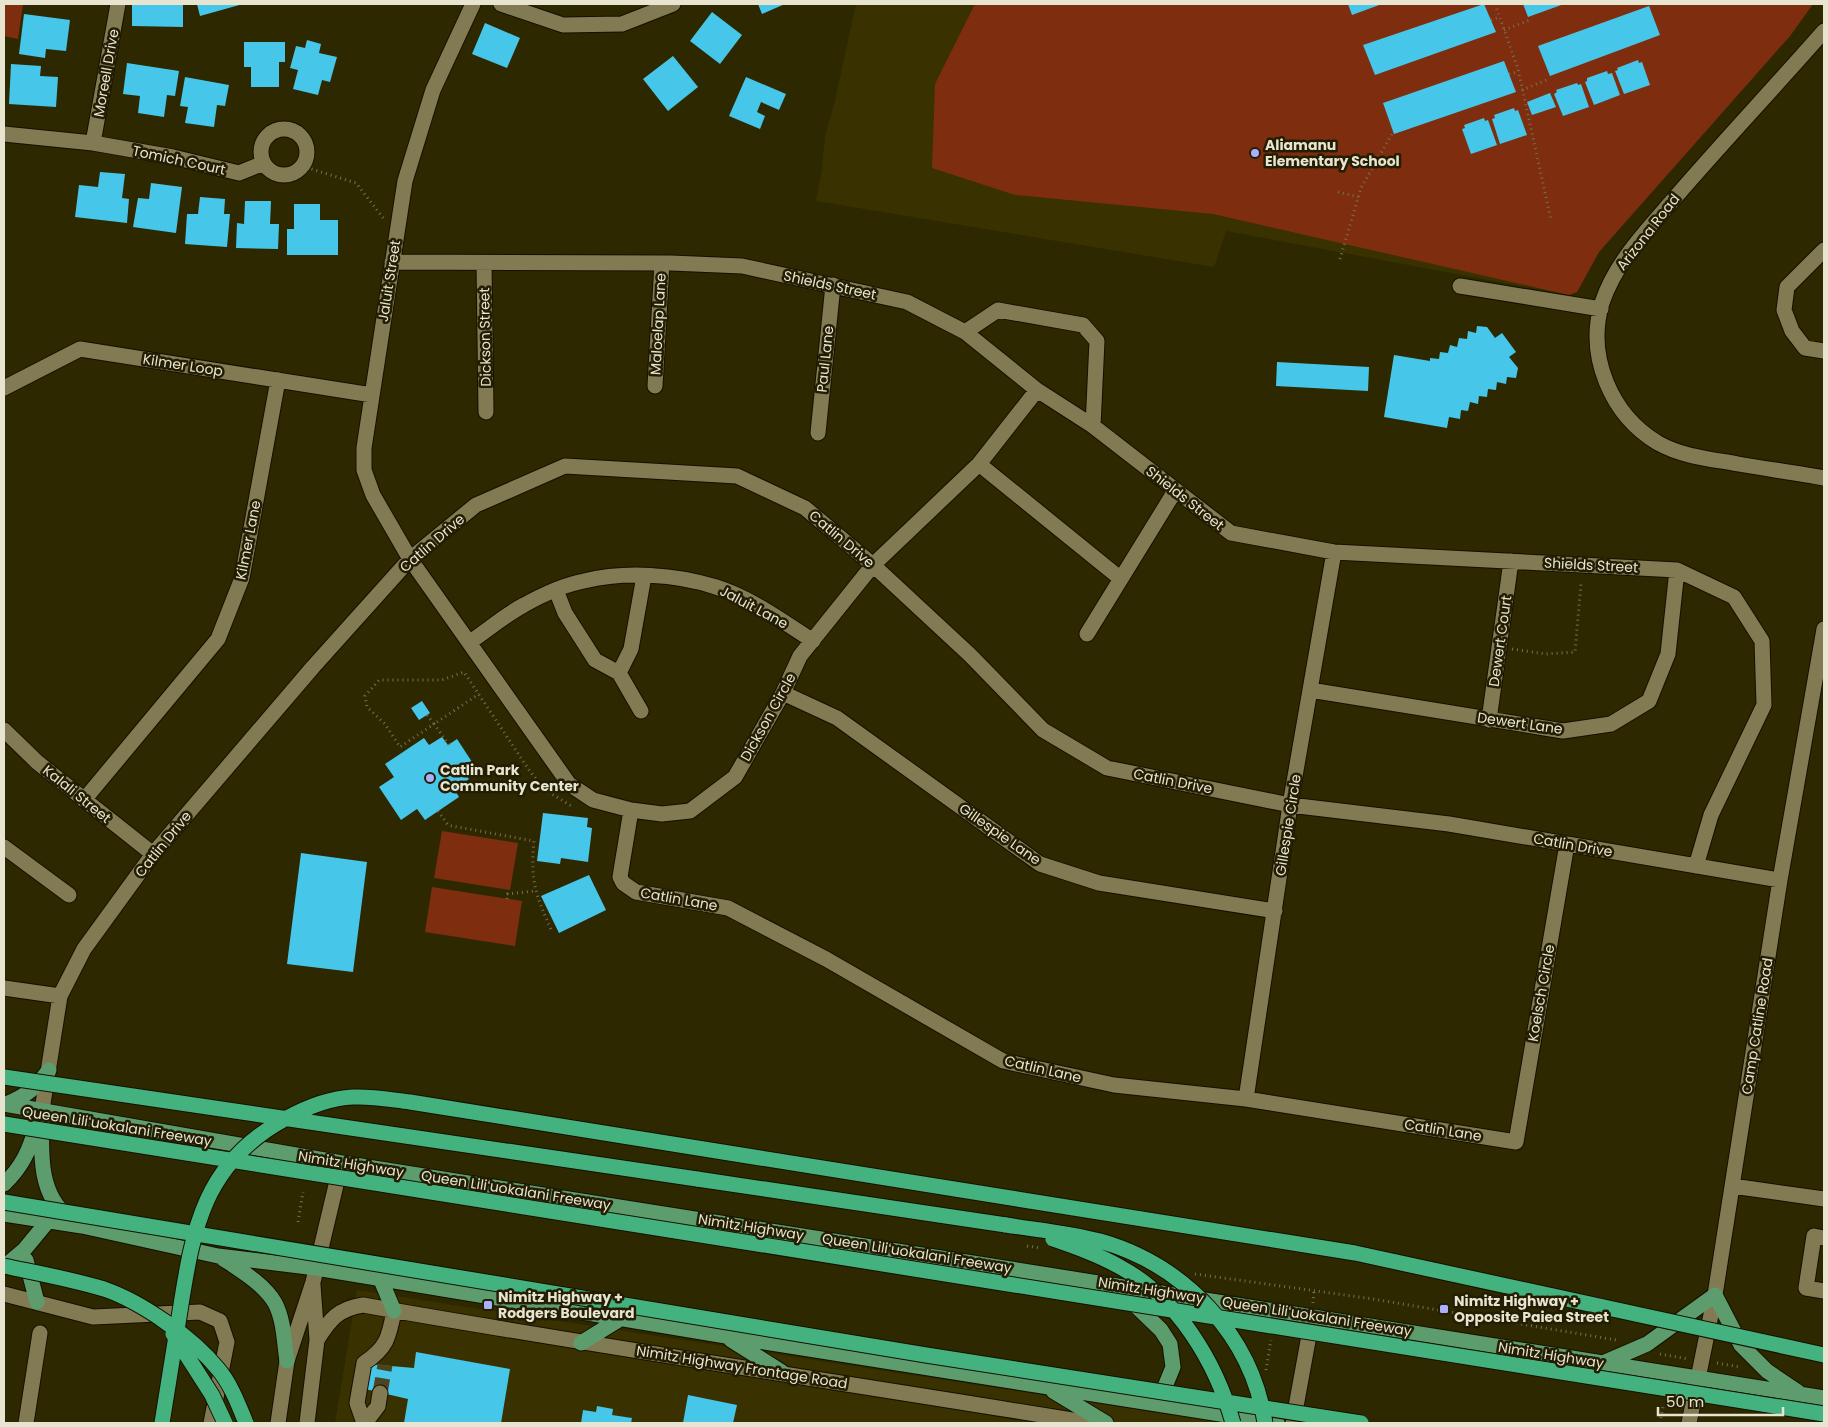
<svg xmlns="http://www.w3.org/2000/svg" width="1828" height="1427" font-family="Poppins,sans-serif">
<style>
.built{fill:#393100}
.green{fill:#7e2e0f}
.building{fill:#46c7e9}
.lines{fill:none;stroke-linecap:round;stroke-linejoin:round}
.minor-tunnel{stroke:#4a4420;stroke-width:15;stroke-dasharray:15 8;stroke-linecap:butt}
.minor-casing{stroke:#151000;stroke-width:17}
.major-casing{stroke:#151000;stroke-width:17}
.highway-casing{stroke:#151000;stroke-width:17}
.path{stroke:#757150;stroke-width:3;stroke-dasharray:1 4;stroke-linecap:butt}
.minor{stroke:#817a53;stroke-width:15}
.major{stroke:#5c9c6d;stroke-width:15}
.highway{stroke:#44b27e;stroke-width:15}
.highway-bridge-casing{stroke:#151000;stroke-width:17;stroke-linecap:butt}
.highway-bridge{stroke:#44b27e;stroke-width:15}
.poi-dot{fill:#a9b0fc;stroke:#231e03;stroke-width:2}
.labels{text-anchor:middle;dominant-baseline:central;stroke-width:5;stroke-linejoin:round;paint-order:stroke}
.street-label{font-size:14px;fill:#e7e4cf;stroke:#231e03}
.poi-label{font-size:14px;font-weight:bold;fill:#e7e4cf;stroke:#231e03;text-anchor:start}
</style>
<rect width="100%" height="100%" fill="#2e2801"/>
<path class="built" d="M856 4H1813L1790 36 1599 252 1577 292 1569 295 1226 231 1214 267 816 201 822 169 825 136 834 105Z
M357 1290 1225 1423H335Z"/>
<path class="green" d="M4 4H23L18 39 4 36Z
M975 4H1813L1790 36 1599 252 1577 292 1569 295 1213 214 1015 195 932 168 935 84Z
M442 831 518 843 510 890 434 878Z
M432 887 522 901 515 946 425 932Z"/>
<path class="building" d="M132 4H183V27L132 26Z
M197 4H243L200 16Z
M758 4H785L762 14Z
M1348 4H1382L1352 15Z
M1484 4 1496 32 1375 75 1363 45Z
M1523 4H1564L1528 17Z
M1649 6 1660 35 1550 76 1538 46Z
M712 12 742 35 720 64 690 41Z
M24 14 70 20 66 51 46 49 45 58 19 54Z
M485 23 520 38 507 68 472 54Z
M307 40 321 44 319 53 337 57 330 82 322 80 318 95 293 89 298 70 290 68 296 46 305 48Z
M244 42H285V62H279V87H251V67H244Z
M673 56 698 87 668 111 643 79Z
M1638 60 1639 63 1642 62 1650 85 1624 94 1615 71 1618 70 1617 68Z
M1504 61 1516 92 1394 134 1383 103Z
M127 63 179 71 175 96 167 95 164 117 138 113 140 96 123 94Z
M11 64 41 66 40 76 58 77 56 107 9 104Z
M1607 71 1608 74 1612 73 1620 95 1594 105 1585 82 1587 81V78Z
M185 77 229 85 225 106 217 105 214 127 185 123 188 107 180 106Z
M746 77 786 94 779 110 761 102 757 112 765 116 760 129 729 116Z
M1577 83 1578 85 1581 84 1589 107 1563 116 1554 94 1557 92 1556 90Z
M1550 93 1556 107 1532 115 1527 102Z
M1514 108 1515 111 1518 110 1527 135 1500 144 1492 119 1495 118 1494 115Z
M1484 118 1485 121 1488 120 1497 145 1471 154 1462 129 1465 128 1464 125Z
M100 172 125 174 122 198 129 199 127 223 75 217 79 185 98 187Z
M151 183 182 187 176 233 133 227 138 198 149 199Z
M200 197 225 199 224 214H230L227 247 185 244 187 214H198Z
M245 201H271L270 224H279L278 249 236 248 237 223 244 224Z
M294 204H320V220H338V255H287V229H294Z
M1477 326 1487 327 1495 338 1502 333 1516 352 1509 357 1518 368 1516 378 1507 377 1506 384 1497 382 1496 390 1488 389 1487 397 1479 396 1478 404 1470 402 1468 411 1461 410 1460 419 1449 417 1447 428 1384 417 1394 355 1430 361V358L1439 359 1440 352 1448 353 1450 345 1457 347 1459 338 1467 339 1468 331 1476 333Z
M1277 362 1369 367 1368 391 1276 386Z
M422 701 430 713 419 720 411 708Z
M442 737 448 745 457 739 474 765 463 771 469 779 454 789 459 797 425 820 417 809 401 820 379 787 394 777 385 764 424 738 429 745Z
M543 813 588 818 587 827 592 828 588 862 561 858 560 864 537 861Z
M301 853 367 862 353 972 287 964Z
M589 875 606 910 559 933 541 896Z
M416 1352 510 1369 501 1423H404L408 1399 365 1389 368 1364 414 1368Z
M688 1395 737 1405 733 1423H683Z
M597 1406 613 1409 612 1415 632 1418 631 1423H581L583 1410 596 1412Z"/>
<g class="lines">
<path class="minor-tunnel" d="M380 1393 385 1365"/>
<g class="minor-casing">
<path id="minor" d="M473 4 433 90 405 181 364 448V470L373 495 410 559 569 784 593 800 631 810 662 814 690 811 735 777 783 693 800 656 873 565 979 464 1037 390
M501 4 563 25 622 24 673 4
M1824 31C1774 88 1722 143 1673 200 1646 231 1615 263 1602 303 1586 356 1611 415 1658 443 1683 457 1711 459 1738 464 1767 469 1796 473 1824 478
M261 152a23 23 0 1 1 46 0a23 23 0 1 1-46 0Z
M4 134 93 143 173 157 239 173 264 163
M93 143 118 4
M1824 250 1787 287 1784 310 1792 331 1805 348 1824 351
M392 262 671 263 742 266 907 302 965 332 1037 390 1093 426 1231 533 1334 552 1677 570 1734 597 1762 641 1764 705 1711 815 1696 866
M484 263 486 412
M1460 286 1601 309
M965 332 998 310 1083 325 1097 341 1093 426
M655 386 662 263
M4 388 80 349 372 395
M818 433 833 285
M979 464 1121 579
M556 590 565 613 595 660 619 673 631 649 644 576
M1087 634 1175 491
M470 642C488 630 505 615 524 605 542 595 563 585 584 581 624 571 676 574 716 587 751 598 782 621 813 641
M619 673 641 711
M1310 690 1563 731 1611 724 1649 701 1668 654 1677 570
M783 693 837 718 1040 864 1099 883 1275 911
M1489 720 1511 561
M4 730 37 762 153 854
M84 800 218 639 242 578 278 380
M631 810 620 877 623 883 636 892 728 908 826 959 1003 1061 1114 1085 1246 1099 1516 1142 1567 844
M4 847 69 895
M4 988 60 996
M1246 1099 1290 805 1334 552
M42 1110 60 996 84 949 153 854 313 667 410 559 476 505 565 466 737 476 805 508 873 565 970 655 1043 730 1107 768 1290 805 1449 824 1780 880
M1732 1186 1824 1199
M1824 1238 1814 1236 1806 1288 1824 1291
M4 1294 93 1317 200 1312 220 1321 227 1342 211 1423
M317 1340C330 1319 338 1309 363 1305 605 1348 848 1383 1090 1423
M26 1423 40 1333
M278 1423 287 1361 313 1282 341 1164
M307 1423 317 1340 313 1285
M364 1423 357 1403 364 1363C387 1348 389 1337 394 1311
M365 1423 378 1406 380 1393
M1293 1423 1312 1319
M1689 1423 1715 1295 1780 880 1824 629"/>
</g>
<g class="major-casing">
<path id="major" d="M4 1104 342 1163 1824 1398
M6 1104C27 1096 36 1087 49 1070
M42 1117C41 1151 38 1196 70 1218
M4 1184C22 1167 29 1151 36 1128
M4 1214 82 1226 218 1256 316 1268 726 1336 1277 1423
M222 1258C240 1270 264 1284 275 1303 284 1320 284 1342 287 1361
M26 1260 37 1302
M4 1267 24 1250 48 1221
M381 1280 394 1311
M1130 1300 1161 1330 1170 1344 1173 1367 1164 1389 1150 1396
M731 1340 782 1372
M581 1343 620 1319
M1603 1363 1647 1344 1715 1295 1741 1345 1767 1371 1798 1392
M1053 1391 1106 1423"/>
</g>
<g class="highway-casing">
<path id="highway" d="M697 1179 1006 1225"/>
</g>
<path class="path" d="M1495 4 1518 69 1551 220
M1491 20 1500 17
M1504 30 1530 20
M1509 74 1518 72
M1522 90 1549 79
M302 166 356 183 384 219
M1338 192 1358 197
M1340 259 1361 188 1393 132
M1512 649 1546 654 1575 652 1581 584
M427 715 434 724 479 694
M449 745 434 724 400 747 385 724 367 707 365 696 379 680H442L464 672 529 770 544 789 573 807
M438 811 448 825 452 826 534 841C530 882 536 895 552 932
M507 894 535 891
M507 899 508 890
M298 1222 303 1192
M1027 1246 1041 1248
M1195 1274 1373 1299 1616 1340
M1313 1303 1314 1291
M1660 1354 1688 1359
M1717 1363 1740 1367
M1266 1370 1271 1340
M1660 1423 1663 1407"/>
<use href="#minor" class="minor"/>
<use href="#major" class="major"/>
<use href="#highway" class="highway"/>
<g class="highway-bridge-casing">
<path id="highway-bridge" d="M4 1077 697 1179
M4 1124 1824 1414
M4 1202 926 1355 1361 1423
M1006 1225C1038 1230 1070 1233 1100 1241 1185 1265 1252 1336 1265 1423
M1053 1239C1076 1247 1099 1255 1120 1267 1178 1298 1216 1363 1233 1423
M4 1266C37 1273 71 1279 104 1289 142 1302 193 1338 218 1369 231 1384 239 1406 246 1423
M173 1334 212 1395 225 1423
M162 1423C168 1386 174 1349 180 1311 193 1228 204 1163 285 1119 305 1108 330 1098 353 1097 372 1096 392 1100 410 1102L1355 1253 1824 1355"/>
</g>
<use href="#highway-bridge" class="highway-bridge"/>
</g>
<g class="poi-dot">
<circle cx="1255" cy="153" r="5"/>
<circle cx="430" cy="778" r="5"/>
<rect x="483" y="1300" width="10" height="10" rx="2.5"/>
<rect x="1439" y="1304" width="10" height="10" rx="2.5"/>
</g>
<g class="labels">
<g class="street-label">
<text transform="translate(106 73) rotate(-80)">Moreell Drive</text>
<text transform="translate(179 160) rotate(12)">Tomich Court</text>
<text transform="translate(1648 232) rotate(-52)">Arizona Road</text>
<text transform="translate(389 281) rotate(-81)">Jaluit Street</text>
<text transform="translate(830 285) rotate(12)">Shields Street</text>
<text transform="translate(658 324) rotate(-87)">Maloelap Lane</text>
<text transform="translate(485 337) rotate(-91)">Dickson Street</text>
<text transform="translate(825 359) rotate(-84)">Paul Lane</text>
<text transform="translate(183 365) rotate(9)">Kilmer Loop</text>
<text transform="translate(1185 498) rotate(38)">Shields Street</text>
<text transform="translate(842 539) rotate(40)">Catlin Drive</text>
<text transform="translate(248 540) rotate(-79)">Kilmer Lane</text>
<text transform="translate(432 543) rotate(-41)">Catlin Drive</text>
<text transform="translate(1591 565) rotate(3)">Shields Street</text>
<text transform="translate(754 607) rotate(28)">Jaluit Lane</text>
<text transform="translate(1500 641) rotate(-82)">Dewert Court</text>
<text transform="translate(768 717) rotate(-61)">Dickson Circle</text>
<text transform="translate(1520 723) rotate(8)">Dewert Lane</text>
<text transform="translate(1173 781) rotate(11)">Catlin Drive</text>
<text transform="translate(77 794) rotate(39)">Kalali Street</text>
<text transform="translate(1288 825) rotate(-81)">Gillespie Circle</text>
<text transform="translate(1000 834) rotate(35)">Gillespie Lane</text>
<text transform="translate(163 844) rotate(-51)">Catlin Drive</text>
<text transform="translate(1573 845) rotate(10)">Catlin Drive</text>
<text transform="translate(679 899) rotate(10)">Catlin Lane</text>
<text transform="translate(1541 993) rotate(-80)">Koelsch Circle</text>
<text transform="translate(1757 1026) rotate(-81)">Camp Catline Road</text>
<text transform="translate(1043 1069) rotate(13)">Catlin Lane</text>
<text transform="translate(117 1126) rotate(9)">Queen Liliʻuokalani Freeway</text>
<text transform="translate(1443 1130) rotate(9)">Catlin Lane</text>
<text transform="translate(351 1164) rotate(9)">Nimitz Highway</text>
<text transform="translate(516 1190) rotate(9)">Queen Liliʻuokalani Freeway</text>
<text transform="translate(751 1227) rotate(9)">Nimitz Highway</text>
<text transform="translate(917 1253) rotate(9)">Queen Liliʻuokalani Freeway</text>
<text transform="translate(1151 1290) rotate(9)">Nimitz Highway</text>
<text transform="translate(1317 1316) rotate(9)">Queen Liliʻuokalani Freeway</text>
<text transform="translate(1551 1355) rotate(9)">Nimitz Highway</text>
<text transform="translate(742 1367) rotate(9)">Nimitz Highway Frontage Road</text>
</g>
<g class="poi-label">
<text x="1265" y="145">Aliamanu<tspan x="1265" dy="16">Elementary School</tspan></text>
<text x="440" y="770">Catlin Park<tspan x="440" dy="16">Community Center</tspan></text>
<text x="498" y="1297">Nimitz Highway +<tspan x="498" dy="16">Rodgers Boulevard</tspan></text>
<text x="1454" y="1301">Nimitz Highway +<tspan x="1454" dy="16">Opposite Paiea Street</tspan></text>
</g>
</g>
<rect width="1828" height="1427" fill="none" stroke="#e7e4cf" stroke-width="10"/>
<path d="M1658 1407v8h125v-8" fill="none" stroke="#e7e4cf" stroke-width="2.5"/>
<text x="1666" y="1407" font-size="15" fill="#e7e4cf" stroke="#231e03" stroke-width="4" paint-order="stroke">50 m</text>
</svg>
